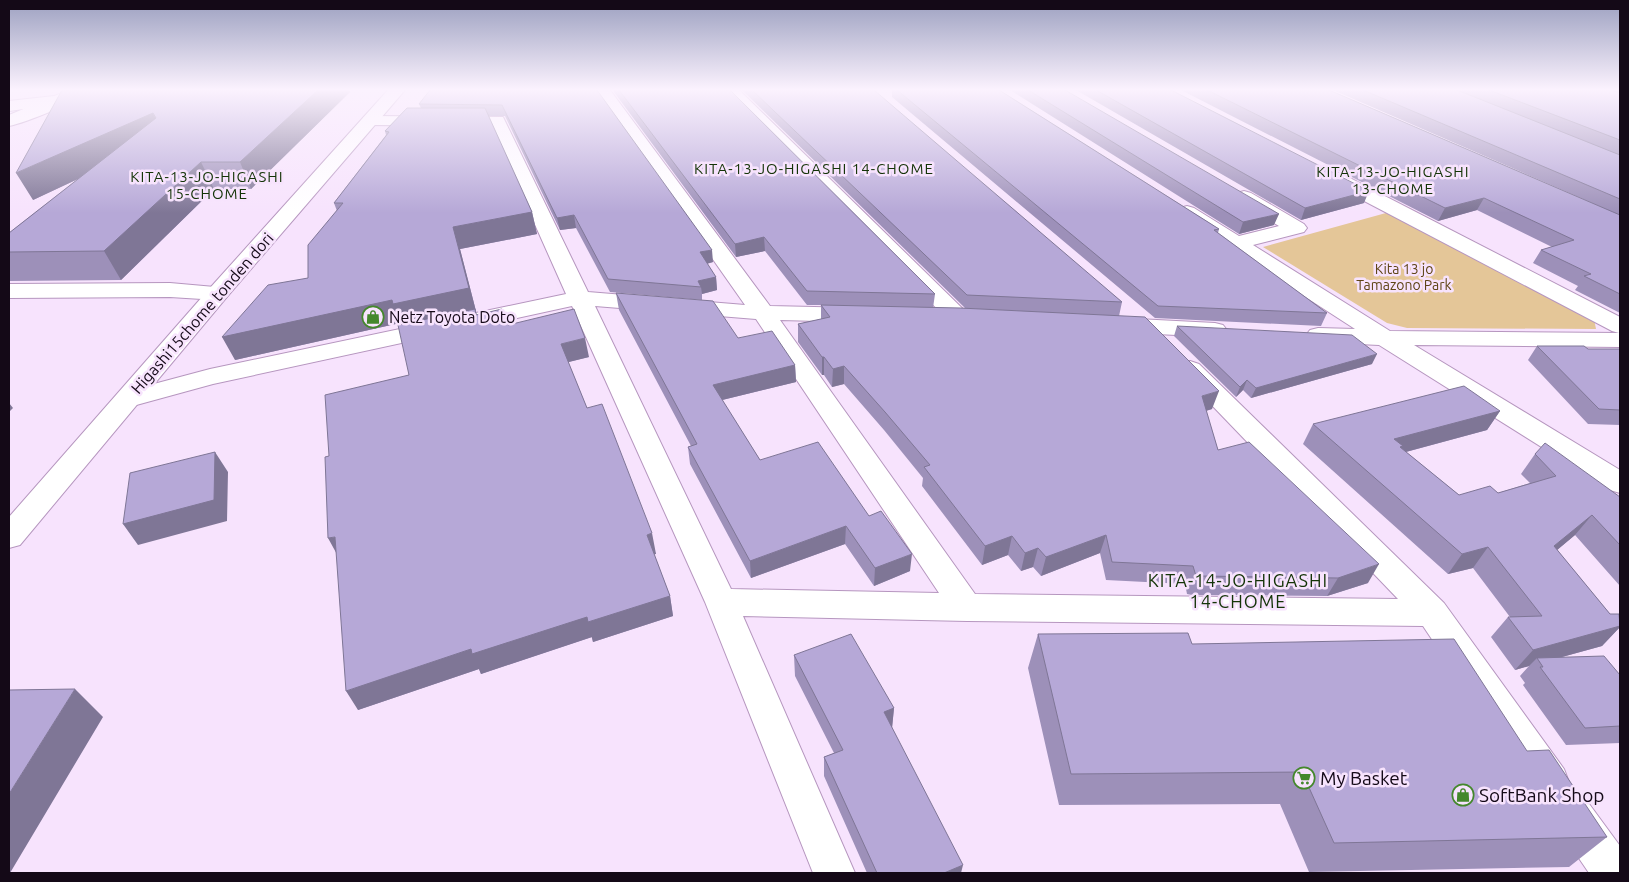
<svg xmlns="http://www.w3.org/2000/svg" width="1629" height="882" font-family="Ubuntu,sans-serif">
<style>
.green{fill:#e4c698}
.lines{fill:none;stroke-linecap:round;stroke-linejoin:round}
.minor-casing{stroke:#b696bf;stroke-width:2}
.tertiary-casing{stroke:#b696bf;stroke-width:2}
.secondary-casing{stroke:#b696bf;stroke-width:2}
.minor{fill:#fff;fill-rule:evenodd}
.tertiary{fill:#fff;fill-rule:evenodd}
.secondary{fill:#fff;fill-rule:evenodd}
.wall{fill:#9d90b9}
.shaded-wall{fill:#7f7696}
.building{fill:#b6a8d7;stroke:#7f7696}
.labels{text-anchor:middle;dominant-baseline:central;stroke-width:5;stroke-linejoin:round;paint-order:stroke}
.far-park-label{font-size:14px;fill:#5f4517;stroke:#f7e3fd}
.far-neighbourhood-label{font-size:15px;letter-spacing:1px;fill:#143407;stroke:#f7e3fd}
.street-label{font-size:16px;fill:#140917;stroke:#f7e3fd}
.poi-label{font-size:16px;fill:#140917;stroke:#f7e3fd;text-anchor:start}
.neighbourhood-label{font-size:18px;letter-spacing:1px;fill:#143407;stroke:#f7e3fd}
.near-poi-label{font-size:19px;fill:#140917;stroke:#f7e3fd;text-anchor:start}
</style>
<rect width="100%" height="100%" fill="#f7e3fd"/>
<path class="green" d="M1386 213 1594 319 1596 329 1407 328 1387 323 1263 247Z"/>
<g class="lines">
<g class="minor-casing">
<path id="minor" d="M594 90H610L770 306 858 308 866 310 870 315 866 320 858 322 780 320 975 594 1398 599 1177 369 1181 364 1190 361 1199 364 1444 603 1564 769 1569 782 1564 795 1550 800 1536 795 1423 626 967 621 743 616 855 873H813L705 602 572 306 213 384 129 407 120 405 116 399 120 393 210 369 566 294 491 126 364 125 362 121 364 117 370 116 503 117 588 292 745 305ZM595 306 756 319 939 593 731 589Z
M722 90H739L966 312 970 317 966 322 958 324 950 322Z
M63 95 69 97 71 100 69 103 9 111V101Z
M1335 172 1342 174 1620 317V347L1414 345 1620 470V493L1610 490 1379 345 1318 342 1310 340 1306 335 1310 330 1318 328 1355 329 1180 216 1177 212 1180 208 1187 206 1194 208 1239 236 1279 226 1237 201 1234 197 1237 193 1244 191 1251 193 1304 224 1307 228 1304 232 1253 245 1390 331 1619 333 1612 331 1328 182 1326 178 1328 174Z
M170 283 226 288 229 293 226 298 218 300 170 297 9 298V284Z
M1118 318 1215 323 1223 325 1227 330 1223 335 1215 337 1118 332 1110 330 1106 325 1110 320Z
M1573 795 1587 801 1620 846V873H1589L1559 829 1553 815 1559 801Z"/>
</g>
<g class="tertiary-casing">
<path id="tertiary" d="M388 90H405L226 298 20 545 9 548V517L210 288Z"/>
</g>
<g class="secondary-casing">
<path id="secondary" d="M69 90H89C81 101 24 123 9 126V115Z"/>
</g>
<use href="#minor" class="minor"/>
<use href="#tertiary" class="tertiary"/>
<use href="#secondary" class="secondary"/>
</g>
<path class="wall" d="M62 90H349L350 92 251 189H214L121 280 9 281V233L78 179 33 200Z
M597 90 713 262 707 264 716 277 717 290 702 294V300L610 292 576 228 560 230 505 116H488L532 212 537 234 460 249 477 315 508 325 589 357 568 362 587 408 656 554H654L670 596 673 616 593 642 592 637 481 674 479 669 358 710 329 456 409 375 401 324 400 323 235 360 308 278 337 211 334 203 386 135 385 131 421 108 419 104Z
M614 90H730L935 294 933 308H965L742 90H862L1122 302 1119 316 1212 409 1206 411 1218 450 1368 583 1327 596 1192 595 1187 594 1185 584 1106 580 1100 553 1041 576 1033 567 1021 571 1008 555 982 565 922 486 923 478 884 430 844 384 832 387 824 375H822L798 342V324L821 319V305H807L765 251 736 257 614 92Z
M892 90H999L1219 229 1218 233 1327 313 1321 326 1155 318 892 97Z
M1010 90H1065L1274 225 1239 234Z
M1076 90H1171L1364 203 1301 220Z
M1181 90H1329L1597 205 1333 90H1620V313L1575 290 1578 286 1533 263 1541 250 1552 247 1477 210 1438 221Z
M616 293 738 338 795 365 796 382 722 400 760 460 869 516 910 571 874 586 845 544 751 578 690 464 688 447 691 446 619 310Z
M1177 326 1372 364 1251 398 1243 390 1236 397 1174 336Z
M1537 346 1588 349H1620V425L1588 424 1528 360Z
M1500 411 1487 430 1406 452 1459 495 1498 493 1530 483 1521 474 1535 454 1620 497V586L1575 535 1557 550 1610 614 1620 619V627L1602 646 1562 657 1620 675V743L1566 745 1523 685 1525 683 1520 676 1529 666 1515 670 1491 637 1508 617H1510L1473 568 1448 574 1303 444 1313 424Z
M1038 634 1192 644 1527 751 1607 837 1569 867 1309 872 1280 804 1059 805 1028 668Z
M794 655 894 708 892 728 961 873H867L824 776V757L834 753 795 676Z"/>
<path class="shaded-wall" d="M318 90H349L350 92 251 189 240 162Z
M153 113 165 138 33 200 16 173Z
M201 162 214 189 121 280 104 251Z
M1369 191 1364 203 1301 220 1305 208Z
M1484 198 1477 210 1438 221 1445 208Z
M532 212 537 234 460 249 476 311 402 327 400 323 235 360 222 337 453 227Z
M1279 214 1274 225 1239 234 1243 222Z
M574 215 576 228 560 230 557 218Z
M764 237 765 251 736 257 735 244Z
M712 250 713 262 701 265 700 252Z
M716 277 717 290 702 294 701 287 698 281Z
M585 338 589 357 565 363 561 344Z
M1377 354 1372 364 1251 398 1256 388Z
M822 357H824V375H822Z
M795 365 796 382 714 402 713 385Z
M844 366V384L832 387 833 369Z
M1247 380 1243 390 1236 397 1240 387Z
M1219 391 1212 409 1195 414 1202 396Z
M9 403 13 408 9 412Z
M1500 411 1487 430 1398 454 1394 439Z
M215 452 228 472 227 521 138 545 123 524Z
M1592 515 1575 535 1538 566 1554 546Z
M846 526 845 544 751 578 750 561Z
M652 533 656 554 650 555 647 535Z
M1106 535 1100 553 1041 576 1046 557Z
M1012 536 1008 555 982 565 985 546Z
M335 537 339 558 328 538Z
M1488 547 1473 568 1448 574 1462 554Z
M1038 548 1033 567 1021 571 1025 553Z
M912 554 910 571 874 586 875 568Z
M1379 564 1368 583 1327 596 1338 578Z
M670 596 673 616 593 642 588 622Z
M587 617 592 637 481 674 479 669 358 710 346 691 471 649Z
M1620 626V627L1602 646 1540 663 1537 658 1529 666 1515 670 1533 650Z
M75 689 103 717 10 873H9V794Z
M894 708 892 728 884 712Z
M963 865 961 873H944Z"/>
<path class="building" d="M62 90H318L240 162H201L104 251 9 252V233L156 118 153 113 16 173Z
M430 90H597L712 250 700 252 716 277 698 281 701 287 608 279 574 215 557 218 502 105 419 104Z
M619 90H730L935 294 807 291 764 237 735 244Z
M752 90H874L1122 302 967 295Z
M897 90H999L1219 229 1214 230 1327 313 1158 306Z
M1028 90H1065L1279 214 1243 222Z
M1096 90H1171L1369 191 1305 208Z
M1207 90H1329L1620 215V294L1584 276 1591 274 1541 250 1574 240 1484 198 1445 208Z
M1363 90H1457L1620 155V199Z
M1489 90H1611L1620 93V140Z
M407 108H485L532 212 453 227 469 288 393 304 392 300 222 337 268 285 308 278V245L343 203H334L389 132 385 131Z
M616 293 713 301 738 338 772 331 795 365 713 385 760 460 818 442 869 516 881 511 912 554 875 568 846 526 750 561 688 447 697 444Z
M821 305 960 308 1145 317 1219 391 1202 396 1218 450 1249 442 1379 564 1338 578 1201 576H1196L1193 566 1112 562 1106 535 1046 557 1038 548 1025 553 1012 536 985 546 924 467 930 465 885 412 844 366 833 369 824 357H822L798 324 830 317Z
M475 309 476 315 502 309 508 325 574 309 585 338 561 344 587 408 602 404 652 533 647 535 670 596 588 622 587 617 472 654 471 649 346 691 335 537 328 538 325 457 329 456 325 395 409 375 398 325Z
M1177 326 1352 335 1377 354 1256 388 1247 380 1240 387Z
M1537 346H1584L1588 349H1620V410L1599 409Z
M1464 386 1500 411 1394 439 1403 446 1400 447 1459 495 1490 486 1498 493 1556 476 1535 454 1545 443 1620 497V545L1592 515 1554 546 1610 614H1619L1620 626 1533 650 1508 617 1542 616 1488 547 1462 554 1313 424Z
M215 452 214 500 123 524 130 473Z
M1188 633 1192 644 1454 639 1527 751 1549 750 1607 837 1334 843 1302 772 1071 774 1038 634Z
M851 634 894 708 884 712 963 865 944 873H877L824 757 843 750 794 655Z
M1604 656 1620 675V726L1585 728 1540 667H1543L1537 658Z
M75 689 9 794V690Z"/>
<linearGradient id="sky" x2="0" y2="1"><stop stop-color="#9ca0c0"/><stop offset="0.42" stop-color="#fbf2fe"/><stop offset="1" stop-color="#fbf2fe" stop-opacity="0"/></linearGradient>
<rect width="1629" height="213" fill="url(#sky)"/>
<defs>
<g id="shop-ring" transform="scale(1.125)"><circle r="9.5" fill="#f7e3fd" stroke="#44882c" stroke-width="1.5"/><path d="M-5-2.5h2.3a2.7 3.5 0 0 1 5.4 0H5L5.5 6h-11ZM-1.5-2.5h3a1.5 2.3 0 0 0-3 0Z" fill="#44882c"/></g>
<g id="supermarket-ring" transform="scale(1.125)"><circle r="9.5" fill="#f7e3fd" stroke="#44882c" stroke-width="1.5"/><path d="M-6-5.5h2.5l.6 2H6L4.5 2H-2.5L-4.4-4H-6ZM-1.5 3.2a1.3 1.3 0 1 0 .1 0ZM3 3.2a1.3 1.3 0 1 0 .1 0Z" fill="#44882c"/></g>
</defs>
<g fill-rule="evenodd">
<use href="#shop-ring" x="373" y="317"/>
<use href="#supermarket-ring" x="1304" y="778"/>
<use href="#shop-ring" x="1463" y="795"/>
</g>
<g class="labels">
<g class="far-park-label">
<text x="1404" y="269">Kita 13 jo<tspan x="1404" dy="16">Tamazono Park</tspan></text>
</g>
<g class="far-neighbourhood-label">
<text x="814" y="168">KITA-13-JO-HIGASHI 14-CHOME</text>
<text x="1393" y="171">KITA-13-JO-HIGASHI<tspan x="1393" dy="17">13-CHOME</tspan></text>
<text x="207" y="176">KITA-13-JO-HIGASHI<tspan x="207" dy="17">15-CHOME</tspan></text>
</g>
<g class="street-label">
<text transform="translate(202 313) rotate(-49)">Higashi15chome tonden dori</text>
</g>
<g class="poi-label">
<text x="389" y="317">Netz Toyota Doto</text>
</g>
<g class="neighbourhood-label">
<text x="1238" y="580">KITA-14-JO-HIGASHI<tspan x="1238" dy="21">14-CHOME</tspan></text>
</g>
<g class="near-poi-label">
<text x="1320" y="778">My Basket</text>
<text x="1479" y="795">SoftBank Shop</text>
</g>
</g>
<rect width="1629" height="882" fill="none" stroke="#140917" stroke-width="20"/>
</svg>
